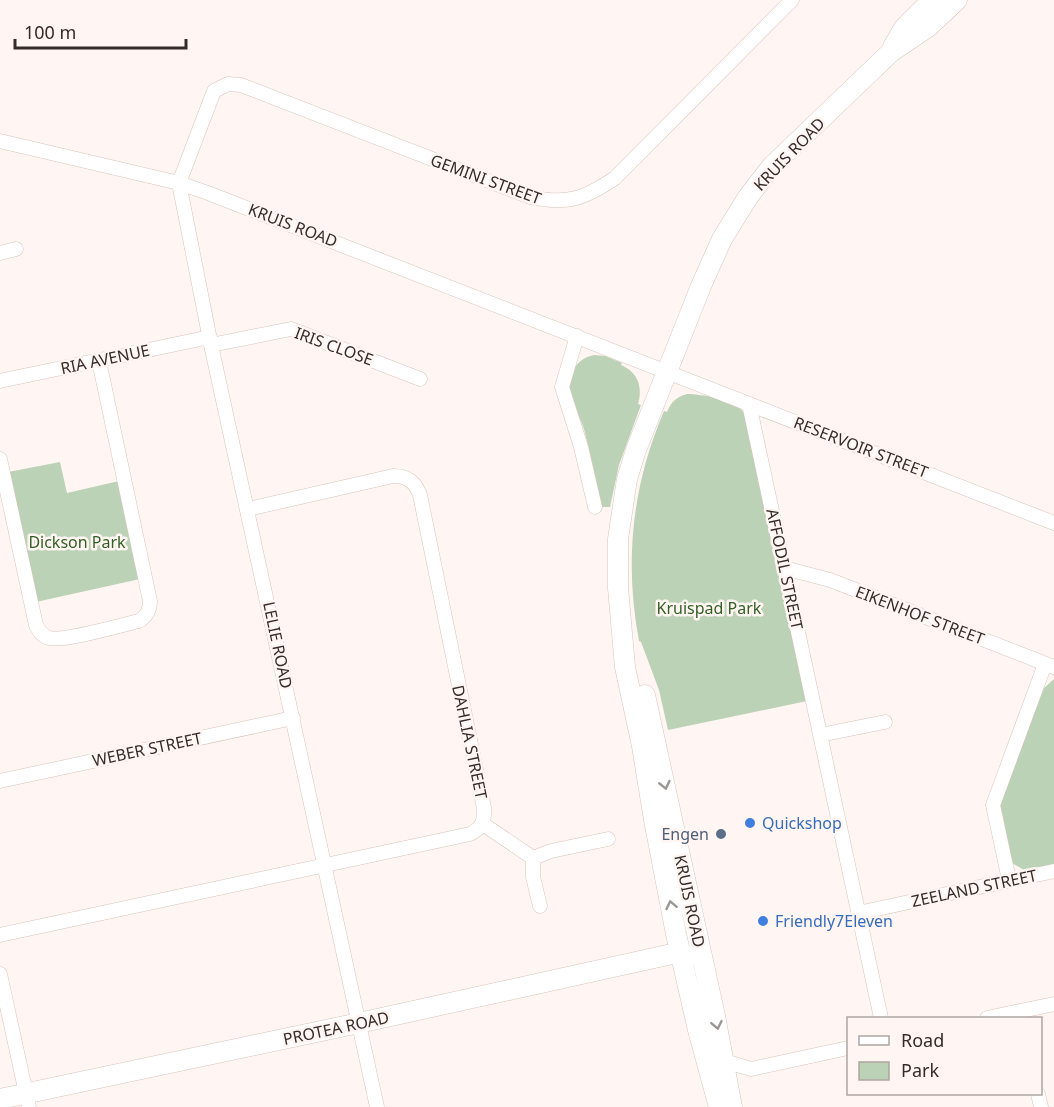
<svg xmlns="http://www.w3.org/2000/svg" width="1054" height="1107" font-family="'Noto Sans',sans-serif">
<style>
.green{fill:#bcd2b6}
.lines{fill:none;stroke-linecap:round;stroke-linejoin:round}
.street-casing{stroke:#d6c3ba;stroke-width:15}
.secondary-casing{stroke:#d6c3ba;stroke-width:21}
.street{stroke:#fff;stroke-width:14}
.secondary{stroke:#fff;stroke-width:20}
.oneway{stroke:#999694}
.shop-dot{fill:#3f7fe0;stroke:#fff6f3;stroke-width:2}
.service-dot{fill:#5c6f8a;stroke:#fff6f3;stroke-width:2}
.labels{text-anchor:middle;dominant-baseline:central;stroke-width:5;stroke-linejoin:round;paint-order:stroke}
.street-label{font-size:16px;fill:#332c28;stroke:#fff6f3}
.park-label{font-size:16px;fill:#315f24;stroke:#fff6f3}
.shop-label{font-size:16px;fill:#366cbe;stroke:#fff6f3;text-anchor:start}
.service-label{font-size:16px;fill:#4e5e75;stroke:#fff6f3;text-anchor:end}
</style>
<rect width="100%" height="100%" fill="#fff6f3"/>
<path class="green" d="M594 355 605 356 622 363 621 365C638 372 643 387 638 404L641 405 619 465 610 507H602C596 481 591 455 584 429 580 415 568 400 569 385 570 370 579 358 594 355Z
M687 394C703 394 736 400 745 414L807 701 668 730 659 690 641 642 639 641C624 561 632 486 664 411L667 412C671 402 676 397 687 394Z
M60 462 67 493 119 481 140 579 36 602 8 472Z
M1054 679V864L1024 870 1012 863 1000 807V802L1043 689Z"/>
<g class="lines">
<g class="street-casing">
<path id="street" d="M0 141 179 183 208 193 1054 523
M179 183 211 345 377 1107
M179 183 214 91 228 84 241 85 530 197C567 205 584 199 615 178L792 0
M0 253 16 249
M577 336 562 387 581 447 595 507
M211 345 291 329 420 379
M0 381 210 337
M749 404 881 1018
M0 459 36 625C39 631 42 636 49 638 64 642 121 625 139 621 147 616 150 610 150 601L99 361
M784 568 830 580 1054 667
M820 735 885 722
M0 781 293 718
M483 824 533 858
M533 858 551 851 608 839
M533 858V877L540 906
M1009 880 993 805 1045 664
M858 913 1054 871
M0 935 470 834C482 828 485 821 484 808 462 704 442 599 420 495 415 482 408 476 393 476L248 509
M0 974 29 1107
M987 1018 1054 1004
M716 1062 724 1061 751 1069 848 1048
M1038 1094 1041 1107"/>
</g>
<g class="secondary-casing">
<path id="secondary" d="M893 47 904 28 932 0
M645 695 715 1016 732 1107
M0 1099 359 1023 672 954 682 957 701 953
M719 1107 698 1030 676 934 654 820 642 746 625 667 618 588V539L627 479 636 450 701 286 722 239 748 197 772 166 891 52 928 27 957 0"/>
</g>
<use href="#street" class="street"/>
<use href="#secondary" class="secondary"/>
</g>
<defs><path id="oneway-chevron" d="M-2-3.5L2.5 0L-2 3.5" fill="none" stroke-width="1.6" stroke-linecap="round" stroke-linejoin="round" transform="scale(1.5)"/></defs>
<g class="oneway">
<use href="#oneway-chevron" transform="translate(665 785) rotate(77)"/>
<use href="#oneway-chevron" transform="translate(671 905) rotate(-102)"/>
<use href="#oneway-chevron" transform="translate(717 1025) rotate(79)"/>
</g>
<g class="shop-dot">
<circle cx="750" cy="823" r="6"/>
<circle cx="763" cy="921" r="6"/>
</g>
<circle class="service-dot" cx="721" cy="834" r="6"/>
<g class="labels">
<g class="street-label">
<text transform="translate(789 154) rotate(-46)">KRUIS ROAD</text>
<text transform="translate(486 179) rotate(20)">GEMINI STREET</text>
<text transform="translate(293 225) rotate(21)">KRUIS ROAD</text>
<text transform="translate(334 346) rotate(20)">IRIS CLOSE</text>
<text transform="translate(105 359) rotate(-12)">RIA AVENUE</text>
<text transform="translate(861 447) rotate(21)">RESERVOIR STREET</text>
<text transform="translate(785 569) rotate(78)">AFFODIL STREET</text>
<text transform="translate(920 615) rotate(21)">EIKENHOF STREET</text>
<text transform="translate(278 645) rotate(78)">LELIE ROAD</text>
<text transform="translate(470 742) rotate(78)">DAHLIA STREET</text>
<text transform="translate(147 749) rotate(-12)">WEBER STREET</text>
<text transform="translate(974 888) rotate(-12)">ZEELAND STREET</text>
<text transform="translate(690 901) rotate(78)">KRUIS ROAD</text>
<text transform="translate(336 1028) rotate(-12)">PROTEA ROAD</text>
</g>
<g class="park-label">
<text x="77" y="542">Dickson Park</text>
<text x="709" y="608">Kruispad Park</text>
</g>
<g class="shop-label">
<text x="762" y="823">Quickshop</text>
<text x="775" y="921">Friendly7Eleven</text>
</g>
<g class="service-label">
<text x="709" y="834">Engen</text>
</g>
</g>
<rect x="847" y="1017" width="195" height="78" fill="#fff6f3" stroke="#ada5a2" stroke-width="1.5"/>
<rect x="859" y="1036" width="30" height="9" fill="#ffffff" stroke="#ada5a2" stroke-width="1.5"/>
<text x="901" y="1047" font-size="18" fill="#332c28">Road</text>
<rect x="859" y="1062" width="30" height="18" fill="#bcd2b6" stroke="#ada5a2" stroke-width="1.5"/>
<text x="901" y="1077" font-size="18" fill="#332c28">Park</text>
<path d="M15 39v9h171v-9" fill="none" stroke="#332c28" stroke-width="3"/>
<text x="24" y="39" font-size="18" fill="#332c28" stroke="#fff6f3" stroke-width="4.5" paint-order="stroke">100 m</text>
</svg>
